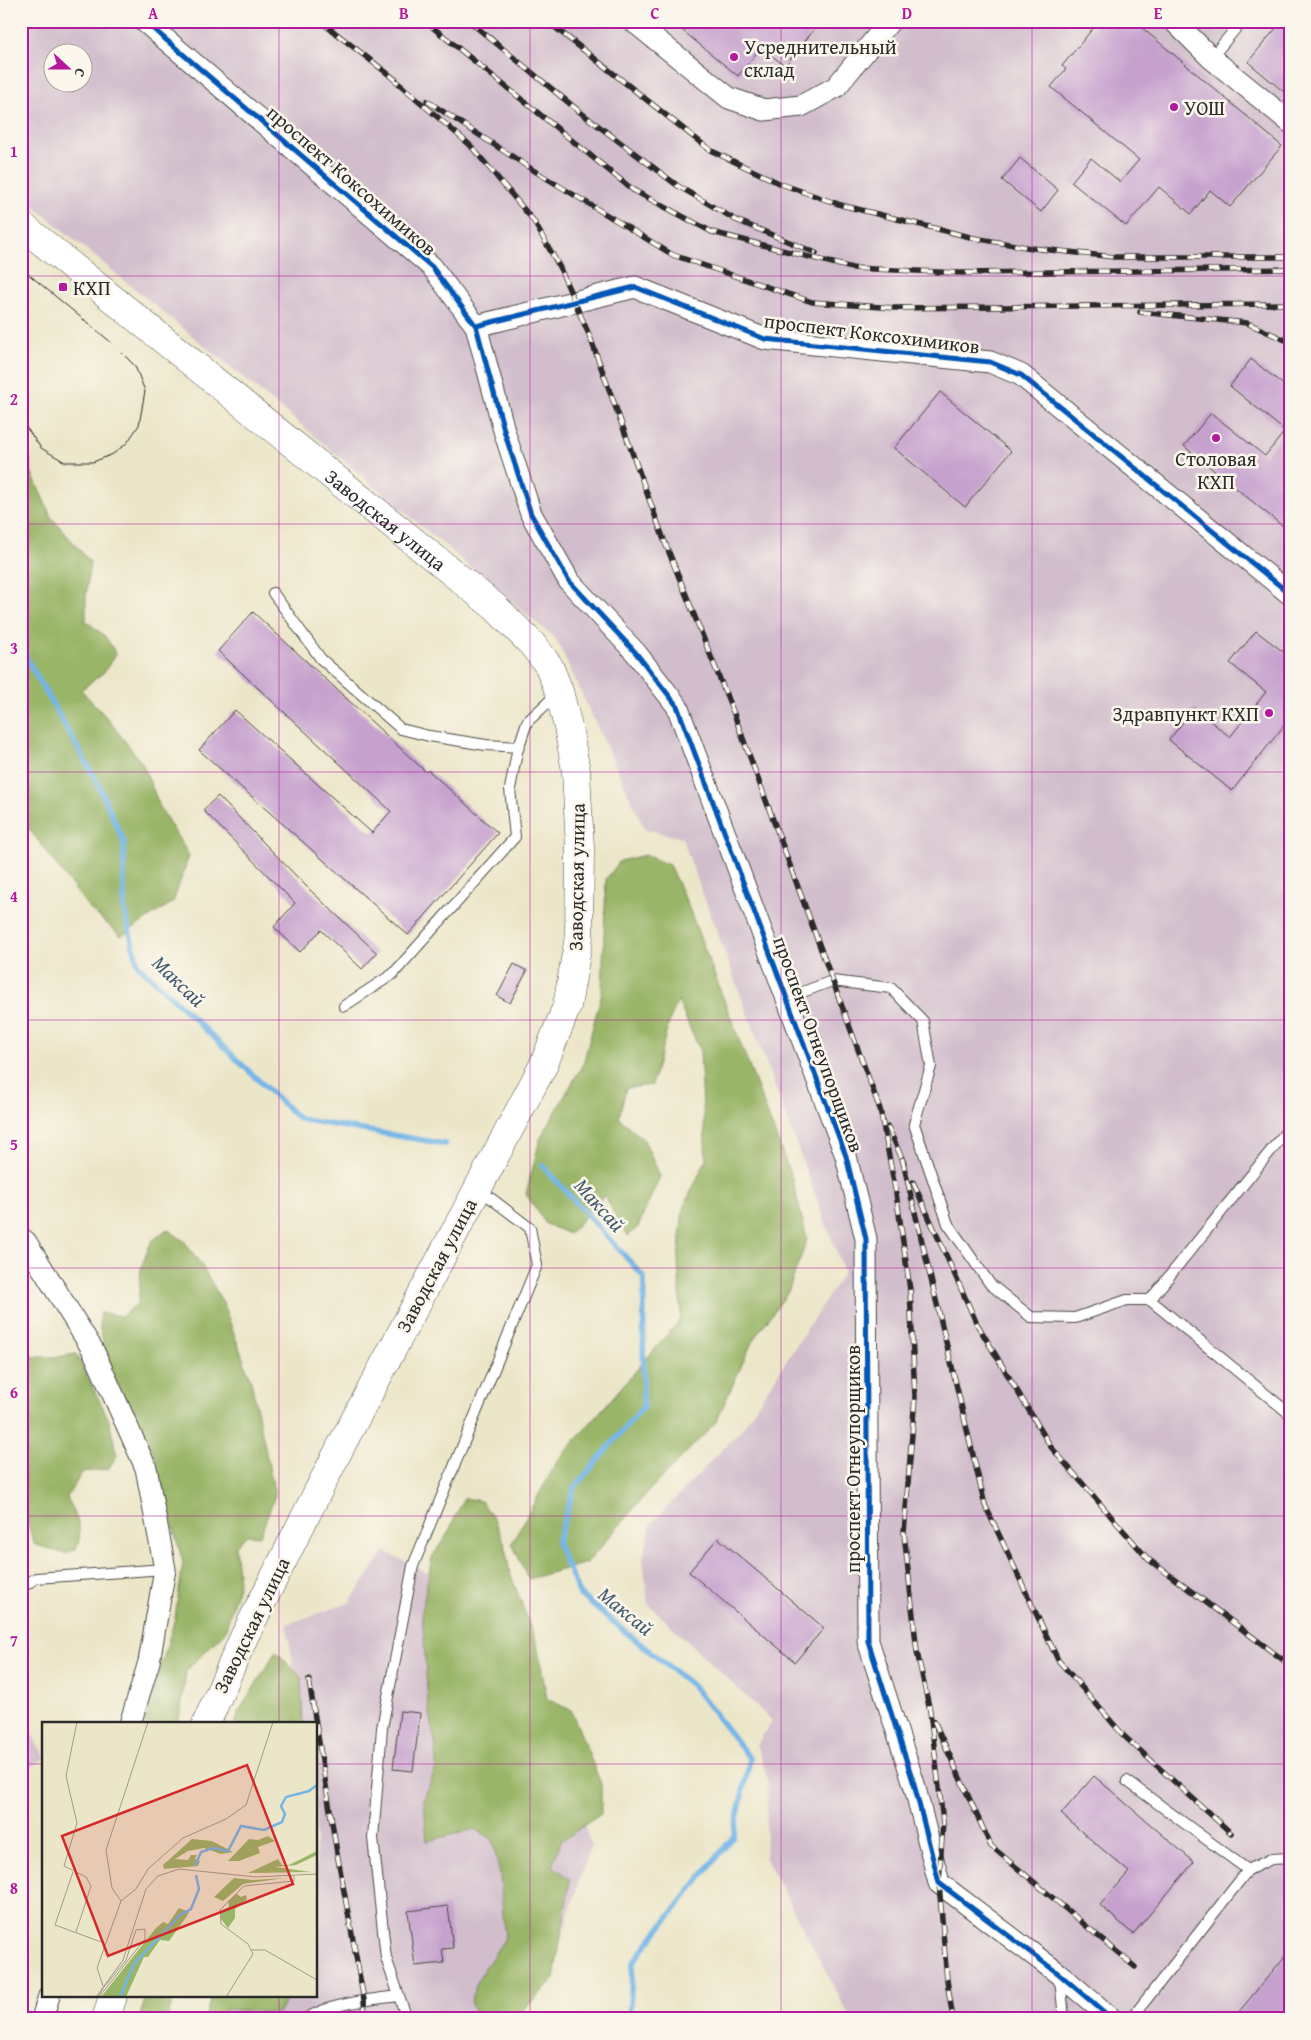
<svg xmlns="http://www.w3.org/2000/svg" width="1311" height="2040" font-family="'Gentium Book Plus',serif">
<style>
.industrial{fill:#d1bdcc;fill-rule:evenodd}
.forest{fill:#99b567;stroke:#627049}
.lines{fill:none;stroke-linecap:round;stroke-linejoin:round}
.stream{stroke:#72b5e7;stroke-width:5.5}
.building{fill:#c6a1ce}
.lane-casing{stroke:#484743;stroke-width:12}
.street-casing{stroke:#484743;stroke-width:23}
.primary-casing{stroke:#484743;stroke-width:29}
.lane{stroke:#fff;stroke-width:10}
.street{stroke:#fff;stroke-width:21}
.primary{stroke:#fff;stroke-width:28}
.tram{stroke:#2b2b2b;stroke-width:1}
.rail-casing{stroke:#2b2b2b;stroke-width:5.5}
.rail{stroke:#fbf7ec;stroke-width:4;stroke-dasharray:11;stroke-linecap:butt}
.cycleway-casing{stroke:#fbf7ec;stroke-width:8}
.cycleway{stroke:#0057b8;stroke-width:5}
.grid{fill:none;stroke:#b5179e;stroke-width:1;stroke-opacity:0.55}
.poi-dot{fill:#b5179e;stroke:#fbf7ec;stroke-width:2}
.labels{text-anchor:middle;dominant-baseline:central;stroke-width:5;stroke-linejoin:round;paint-order:stroke}
.poi-label{font-size:20px;fill:#2b2b2b;stroke:#fbf7ec;text-anchor:start}
.street-label{font-size:20px;fill:#2b2b2b;stroke:#fbf7ec}
.water-label{font-size:21px;font-style:italic;fill:#445b6d;stroke:#fbf7ec}
.inset-river{fill:none;stroke:#72b5e7;stroke-width:2.5}
.inset-road{fill:none;stroke:#9f9b8a;stroke-width:1}
.view{fill:#d62828;fill-opacity:0.15;stroke:#d62828;stroke-width:2.5}
.inset-edge{fill:none;stroke:#2b2b2b;stroke-width:2.5}
.neatline{fill:none;stroke:#b5179e;stroke-width:2}
.grid-label{font-size:16px;text-anchor:middle;font-weight:bold;fill:#b5179e}
</style>
<rect width="100%" height="100%" fill="#fbf7ec"/>
<filter id="ink" filterUnits="userSpaceOnUse"><feTurbulence type="fractalNoise" baseFrequency=".02" numOctaves="2"/><feDisplacementMap in="SourceGraphic" scale="10" xChannelSelector="R" yChannelSelector="G"/><feConvolveMatrix kernelMatrix="1 2 1 2 8 2 1 2 1" color-interpolation-filters="sRGB"/></filter>
<filter id="wash" filterUnits="userSpaceOnUse"><feTurbulence type="fractalNoise" baseFrequency=".0096" numOctaves="4" result="noise"/><feDisplacementMap in="SourceGraphic" scale="20" xChannelSelector="R" yChannelSelector="G"/><feGaussianBlur stdDeviation="1.12" result="paint"/><feColorMatrix in="noise" values="0 0 0 0 0 0 0 0 0 0 0 0 0 0 0 0 0 1.4 0 .05"/><feComposite in="paint" operator="in"/></filter>
<g filter="url(#wash)">
<rect width="100%" height="100%" fill="#ece6c9"/>
<path class="industrial" d="M21 21H1290V2019H851L765 1857 768 1781 757 1745 772 1721 648 1604 643 1559 651 1524 742 1429 844 1272 682 838 645 829 556 639 299 423 21 196ZM52 52H82V82H52Z
M385 1551 504 1613 591 1844 550 1974 473 2019H210L217 1996H316V1724H277L281 1695 293 1664 287 1624 349 1603Z
M21 1714 44 1756V1759L21 1773Z"/>
<path class="forest" d="M21 435 28 446 32 473 51 517 90 562 86 596V621L105 636 116 654 104 672 81 690 107 718 142 763 161 809 189 856 173 902 121 936 89 908 21 818Z
M645 855 669 865 687 903 793 1181 807 1240 788 1292 753 1340 716 1422 647 1493 587 1563 528 1579 512 1543 558 1460 681 1319 678 1261 683 1208 706 1160 700 1051 678 1001 670 1019 652 1085 626 1088 619 1118 644 1140 660 1176 638 1227 628 1236 616 1218 605 1195 569 1234 546 1224 526 1194 540 1139 583 1064 602 992 606 879 620 861Z
M167 1229 184 1241 201 1264 223 1303 251 1381 275 1495 260 1536 247 1535 235 1546 239 1583 225 1632 186 1671 181 1710 177 1724H145L175 1618 183 1563 154 1454 113 1375 100 1330V1313L122 1316 138 1303 141 1268 151 1242Z
M21 1348 35 1357H58L76 1354 109 1420 117 1456 108 1469 82 1472 67 1497C75 1518 85 1526 76 1549L65 1554 34 1544 25 1514 21 1507Z
M464 1498 481 1501 494 1519 504 1542 510 1573 537 1644 547 1699 571 1710 601 1784V1814L561 1841 552 1865 570 1880 554 1979 520 2014 507 2019H477L470 2001 479 1978 505 1938 500 1874 492 1839 475 1829 427 1841 424 1799 436 1768V1747L428 1703 422 1611 432 1557 448 1533Z
M276 1651 301 1678 303 1724H235L239 1712Z
M146 1996H175L167 2018 139 2019Z
M212 1996H289L278 2013 225 2009 221 2019H204Z"/>
<g class="lines">
<path class="stream" d="M21 642 28 661 96 780 124 842V909L138 965 299 1119 445 1144
M542 1165 644 1277 643 1407 574 1488 557 1543 580 1595 695 1688 750 1759 733 1837 633 1962 629 2019"/>
</g>
<g id="blocks">
<path class="building" d="M671 21H821L785 66 761 47 738 76Z
M1099 21H1134L1282 146 1230 207 1210 190 1191 214 1159 187 1126 226 1071 182 1091 158 1120 182 1139 160 1051 87 1066 69 1062 66Z
M1282 21H1290V97L1248 62Z
M1020 158 1058 190 1041 212 1002 180Z
M1251 359 1290 390V532L1184 446 1211 413 1265 456 1285 431 1230 386Z
M940 392 1011 451 965 507 894 448Z
M253 612 426 772 428 770 498 833 408 935 199 750 235 710 372 833 391 811 218 651Z
M1256 631 1290 657V718L1232 791 1169 740 1194 708 1230 737 1266 692 1230 663Z
M218 796 309 889 377 953 362 969 321 930 300 952 274 927 295 903 203 810Z
M514 964 527 971 510 1003 497 996Z
M718 1538 824 1628 795 1662 689 1572Z
M400 1711 420 1713 413 1771 393 1769Z
M1094 1776 1194 1862 1133 1934 1100 1905 1129 1872 1061 1814Z
M448 1906 453 1948 442 1949 444 1963 415 1966 408 1911Z
M1290 1950V2019H1233Z"/>
</g>
</g>
<g filter="url(#ink)">
<use href="#blocks" fill-opacity="0" stroke="#484743" stroke-width="1"/>
<g class="lines">
<g class="lane-casing">
<path id="lane" d="M1211 58 1242 21
M273 593 321 659 401 729 429 736 486 745 519 747
M787 998 832 981 891 988 923 1021 931 1066 914 1124 948 1224 990 1284 1031 1317 1075 1318 1127 1300H1150L1290 1414
M344 1006 393 974 515 837 510 789 517 752 527 722 557 694
M1150 1300 1290 1127
M21 1588 36 1578 165 1569
M1127 1781 1248 1870
M1060 1978 1064 2019
M306 2019C326 2004 374 1999 399 1996
M407 2019 386 1958 373 1838 382 1728 413 1566 537 1265 530 1228 480 1190
M1131 2019 1248 1870 1271 1859 1290 1858"/>
</g>
<g class="street-casing">
<path id="street" d="M144 21 432 267 476 326 505 434 531 514 569 581 636 653 677 706 846 1156 866 1239 868 1641 914 1784 939 1883 1059 1974 1112 2019
M633 21 729 98 764 110 801 106 836 87 890 21
M1174 21 1211 58 1290 122
M476 326 635 287 765 339 990 362 1021 375 1290 594
M21 1238 26 1242 93 1350 146 1468 165 1569 149 1662 130 1724
M42 2019 49 1996"/>
</g>
<g class="primary-casing">
<g id="primary">
<path id="s1" d="M21 225 495 607 532 644 549 666 559 691 568 727 576 771 580 848 579 937 567 1006 543 1066 342 1444 244 1637 206 1724"/>
<path d="M106 2019 113 1996"/>
</g>
</g>
<use href="#lane" class="lane"/>
<use href="#street" class="street"/>
<use href="#primary" class="primary"/>
<path class="tram" d="M21 268 112 343 135 366 145 391 139 425 127 443 113 454 93 462H65L41 448 21 420"/>
<g class="rail-casing">
<path id="rail" d="M320 21 396 80
M425 21 633 190 712 232 852 268 960 273 1290 269
M469 21 580 112 678 186 736 220 816 253
M547 21 710 150 781 184 841 205 974 238 1032 248 1114 257H1290
M390 76 470 145 533 220 559 266 590 337 664 540 734 714 880 1109 896 1193 910 1290 915 1397 904 1533 917 1652 930 1711 943 1822 939 1883 947 1980 953 2019
M427 101 533 170 673 255 812 302 895 308 1290 304
M1140 312 1247 323 1290 342
M888 1127 904 1163
M902 1158 985 1505 1058 1660 1124 1736 1231 1833
M913 1182 977 1324 1051 1447 1148 1559 1290 1665
M309 1680 316 1724
M934 1721 991 1846 1135 1967
M316 1724 337 1853 364 2000 365 2019"/>
</g>
<use href="#rail" class="rail"/>
<g class="cycleway-casing">
<path id="cycleway" d="M144 21 432 267 476 326 505 434 531 514 569 581 636 653 677 706 846 1156 866 1239 868 1641 914 1784 939 1883 1059 1974 1112 2019
M476 326 635 287 765 339 990 362 1021 375 1290 594"/>
</g>
<use href="#cycleway" class="cycleway"/>
</g>
</g>
<path class="grid" d="M279 21V1724M530 21V2019M781 21V2019M1032 21V2019M21 276H1290M21 524H1290M21 772H1290M21 1020H1290M21 1268H1290M21 1516H1290M21 1764H44M316 1764H1290M279 1996V2019"/>
<g class="poi-dot">
<circle cx="734" cy="57" r="5"/>
<circle cx="1174" cy="107" r="5"/>
<rect x="58" y="282" width="10" height="10" rx="2.5"/>
<circle cx="1216" cy="438" r="5"/>
<circle cx="1269" cy="713" r="5"/>
</g>
<g class="labels">
<g class="poi-label">
<text x="744" y="46">Усреднительный<tspan x="744" dy="23">склад</tspan></text>
<text x="1184" y="107">УОШ</text>
<text x="73" y="287">КХП</text>
<text x="1216" y="458" text-anchor="middle">Столовая<tspan x="1216" dy="23">КХП</tspan></text>
<text x="1259" y="713" text-anchor="end">Здравпункт КХП</text>
</g>
<g class="street-label">
<text transform="translate(352 180) rotate(41)">проспект Коксохимиков</text>
<text transform="translate(872 333) rotate(7)">проспект Коксохимиков</text>
<text stroke="none"><textPath href="#s1" startOffset="469">Заводская улица</textPath></text>
<text transform="translate(576 877) rotate(-89)">Заводская улица</text>
<text transform="translate(819 1044) rotate(70)">проспект Огнеупорщиков</text>
<text transform="translate(436 1265) rotate(-62)">Заводская улица</text>
<text transform="translate(852 1459) rotate(-90)">проспект Огнеупорщиков</text>
<text transform="translate(251 1625) rotate(-64)">Заводская улица</text>
</g>
<g class="water-label">
<text transform="translate(179 981) rotate(44)">Максай</text>
<text transform="translate(600 1205) rotate(48)">Максай</text>
<text transform="translate(626 1611) rotate(39)">Максай</text>
</g>
</g>
<g transform="translate(42 1722)">
<rect width="275" height="275" fill="#ece6c9"/>
<path d="M226 114 233 119 216 125 218 131 197 139H186L207 117 216 118ZM150 117 170 119 191 130 179 132 162 126 146 129 133 137 146 138 149 133H155L153 137 158 139 156 144 122 147 121 143ZM275 129V133L254 143 233 145 269 150 206 151 236 137 240 143H247ZM192 156 211 158 242 156 201 162 181 179 172 175ZM195 172 199 175 204 173 205 177 193 187V196L186 206 179 197V189L187 185 186 179ZM137 186 147 190 145 194 127 219 118 218 106 235H102L84 275H59L114 206 121 200 126 202Z" fill="#99b567"/>
<path class="inset-river" d="M153 144 159 130 171 126 186 129 199 104 222 108 240 100 243 92 239 84 244 75 267 69 275 63M78 275 92 242 138 193 149 187 157 167 154 153"/>
<path class="inset-road" d="M31 150 13 203 62 221M79 179 70 166 64 128 106 0M34 210 49 164 44 155 22 144 35 101 24 54 35 0M209 228H223L275 258M61 264 55 246 79 179 94 167 106 147 141 116 184 97 204 83 231 0M54 275 81 238 104 167 116 154 137 147 214 155 275 152M56 275 62 265 84 238 94 208 103 207V217L57 275M184 275 211 232 206 222 179 202 178 188 202 164 252 159V153"/>
<path class="view" d="M205 43 251 162 66 234 20 114Z"/>
<rect width="275" height="275" class="inset-edge"/>
</g>
<rect width="1311" height="2040" fill="none" stroke="#fbf7ec" stroke-width="55"/>
<g transform="translate(68 68) rotate(111)"><circle r="24" fill="#fbf7ec" stroke="#a8a59f"/>
<path d="M0-4L9 19L0 12L-9 19Z" fill="#b5179e"/>
<text y="-8" font-size="14" font-weight="bold" text-anchor="middle" fill="#2b2b2b">С</text>
</g>
<rect x="28" y="28" width="1256" height="1984" class="neatline"/>
<g class="grid-label">
<text x="153" y="19">A</text>
<text x="404" y="19">B</text>
<text x="655" y="19">C</text>
<text x="907" y="19">D</text>
<text x="1158" y="19">E</text>
<text x="14" y="157">1</text>
<text x="14" y="405">2</text>
<text x="14" y="654">3</text>
<text x="14" y="902">4</text>
<text x="14" y="1150">5</text>
<text x="14" y="1398">6</text>
<text x="14" y="1646">7</text>
<text x="14" y="1894">8</text>
</g>
</svg>
